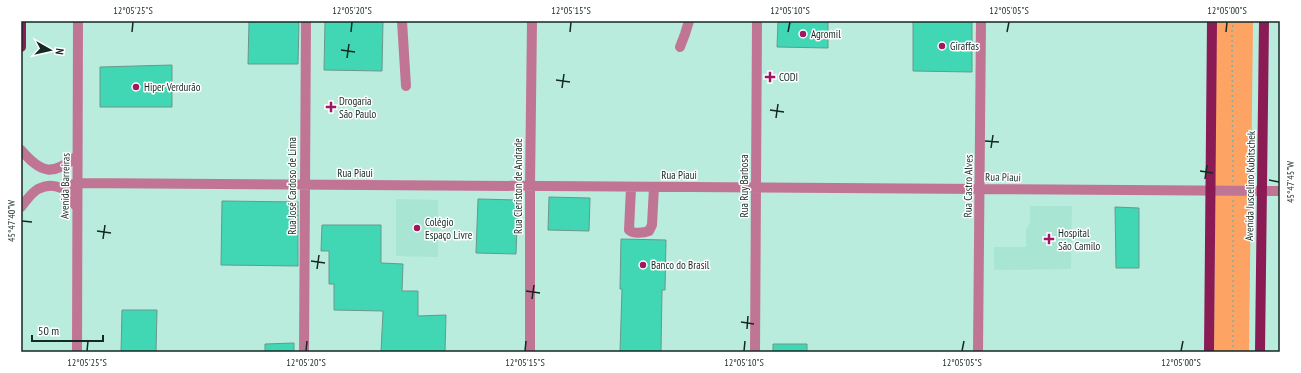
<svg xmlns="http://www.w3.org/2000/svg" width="1301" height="373" font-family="'PT Sans Narrow',sans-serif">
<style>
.built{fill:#a8e5d2}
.green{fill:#fda364}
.building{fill:#41d6b4;stroke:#68998b}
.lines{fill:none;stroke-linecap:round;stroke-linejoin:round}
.path{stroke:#84ada1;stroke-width:1.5;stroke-dasharray:2 3;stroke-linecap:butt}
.minor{stroke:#c17594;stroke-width:10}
.major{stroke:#8a1b55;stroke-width:10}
.ticks{fill:none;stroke:#152923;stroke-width:1.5}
.poi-dot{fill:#a11762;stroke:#fff;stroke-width:1.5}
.labels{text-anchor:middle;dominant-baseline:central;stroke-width:3;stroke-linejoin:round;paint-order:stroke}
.poi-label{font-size:11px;fill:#152923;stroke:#fff;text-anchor:start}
.street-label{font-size:11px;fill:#152923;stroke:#fff}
.neatline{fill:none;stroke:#152923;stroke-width:1.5}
.ticks-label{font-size:10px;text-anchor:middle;fill:#152923}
</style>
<rect width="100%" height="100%" fill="#b9ecdd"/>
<path class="built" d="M396 199 438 200V257L396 256Z
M1030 206H1072L1071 269 994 270V247H1026V231L1030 222Z"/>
<path class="green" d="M1216 21H1253L1249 352H1214Z"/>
<path class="building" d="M249 21H299L298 64H248Z
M325 21H383L382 71 324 70Z
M778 21H828V48L777 47Z
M913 21H972V72L913 71Z
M172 65V107H100V67Z
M549 197 590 198 589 231 548 230Z
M478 199 518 200 516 254 476 253Z
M222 201 298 202V266L221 265Z
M1115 207 1139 208V268H1116Z
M322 225H381V263L403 264 402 291H418V316L446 315 445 352H381L383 311 334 310V284H329V251H321Z
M621 239 666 240 665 290H662L661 352H620L622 289H620Z
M122 310H157L156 352H121Z
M294 343V352H265V344Z
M773 344H807V352H773Z"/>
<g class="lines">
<path class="path" d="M1233 182 1232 29 1234 21
M1233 200V352"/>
<path class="minor" d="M402 21 406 86
M680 47 685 34 689 21
M21 150C42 174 52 176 77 156
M61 188 77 183 1280 191
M631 188 629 230C633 234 644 233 649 231L652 225 654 187
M21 207C26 201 31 193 38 189 54 181 71 189 75 205
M77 352 78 21
M304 352 306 21
M530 352V186L532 21
M755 352 757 21
M978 352 981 21"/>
<path class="major" d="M21 47V21
M1209 352 1212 21
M1260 352 1264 21"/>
</g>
<path class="ticks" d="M132 32 133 22M351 32 352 22M570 32 571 22M788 32 790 22M1007 32 1009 22M1226 32 1227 22M341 50 355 52M347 58 349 44M556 80 570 82M562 88 564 74M770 110 784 112M776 118 778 104M985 141 999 142M991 148 993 135M1200 171 1213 173M1205 179 1207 165M1269 180 1279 182M22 221 32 222M97 231 111 233M103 239 105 225M311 261 325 263M317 269 319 255M526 291 540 293M532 299 534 285M741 322 754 324M747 329 748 316M87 351 88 341M306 351 307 341M525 351 526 341M744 351 745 341M962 351 964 341M1181 351 1183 341"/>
<g class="poi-dot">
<circle cx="803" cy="34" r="4"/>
<circle cx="942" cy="46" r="4"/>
<path d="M768 71h4v4h4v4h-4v4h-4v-4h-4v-4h4z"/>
<circle cx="136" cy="87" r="4"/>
<path d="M329 101h4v4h4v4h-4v4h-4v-4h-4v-4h4z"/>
<circle cx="417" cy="228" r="4"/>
<path d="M1047 233h4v4h4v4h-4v4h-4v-4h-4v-4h4z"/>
<circle cx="643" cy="265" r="4"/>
</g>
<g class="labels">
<g class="poi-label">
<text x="811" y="34">Agromil</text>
<text x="950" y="46">Giraffas</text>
<text x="779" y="77">CODI</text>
<text x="144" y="87">Hiper Verdurão</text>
<text x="339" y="101">Drogaria<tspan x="339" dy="13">São Paulo</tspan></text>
<text x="425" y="222">Colégio<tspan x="425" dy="13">Espaço Livre</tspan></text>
<text x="1058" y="233">Hospital<tspan x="1058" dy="13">São Camilo</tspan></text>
<text x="651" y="265">Banco do Brasil</text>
</g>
<g class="street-label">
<text x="355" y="173">Rua Piaui</text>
<text x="679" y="175">Rua Piaui</text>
<text transform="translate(1003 177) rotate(1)">Rua Piaui</text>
<text transform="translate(65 186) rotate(-89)">Avenida Barreiras</text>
<text transform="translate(292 186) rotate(-90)">Rua José Cardoso de Lima</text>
<text transform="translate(518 186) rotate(-90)">Rua Cleriston de Andrade</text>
<text transform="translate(744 186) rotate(-90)">Rua Ruy Barbosa</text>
<text transform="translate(968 186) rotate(-89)">Rua Castro Alves</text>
<text transform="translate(1250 186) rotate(-89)">Avenida Juscelino Kubitschek</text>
</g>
</g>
<rect width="1301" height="373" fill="none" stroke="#ffffff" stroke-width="44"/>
<g transform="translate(50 50) rotate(98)" stroke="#ffffff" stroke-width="3" paint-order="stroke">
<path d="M0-3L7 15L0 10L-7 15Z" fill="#152923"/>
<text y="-6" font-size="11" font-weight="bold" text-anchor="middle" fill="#152923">N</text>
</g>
<path d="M32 335v6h71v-6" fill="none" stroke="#152923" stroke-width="2"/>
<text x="38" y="335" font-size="12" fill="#152923" stroke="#ffffff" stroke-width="3" paint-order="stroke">50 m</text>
<rect x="22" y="22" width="1257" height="329" class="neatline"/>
<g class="ticks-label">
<text x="133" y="14">12°05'25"S</text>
<text x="352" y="14">12°05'20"S</text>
<text x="571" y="14">12°05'15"S</text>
<text x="790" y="14">12°05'10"S</text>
<text x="1009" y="14">12°05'05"S</text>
<text x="1227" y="14">12°05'00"S</text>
<text transform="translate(1290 182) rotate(-90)" y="4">45°47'45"W</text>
<text transform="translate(11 221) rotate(-90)" y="4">45°47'40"W</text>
<text x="87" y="366">12°05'25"S</text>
<text x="306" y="366">12°05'20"S</text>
<text x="525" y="366">12°05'15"S</text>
<text x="744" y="366">12°05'10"S</text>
<text x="962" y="366">12°05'05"S</text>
<text x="1181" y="366">12°05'00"S</text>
</g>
</svg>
